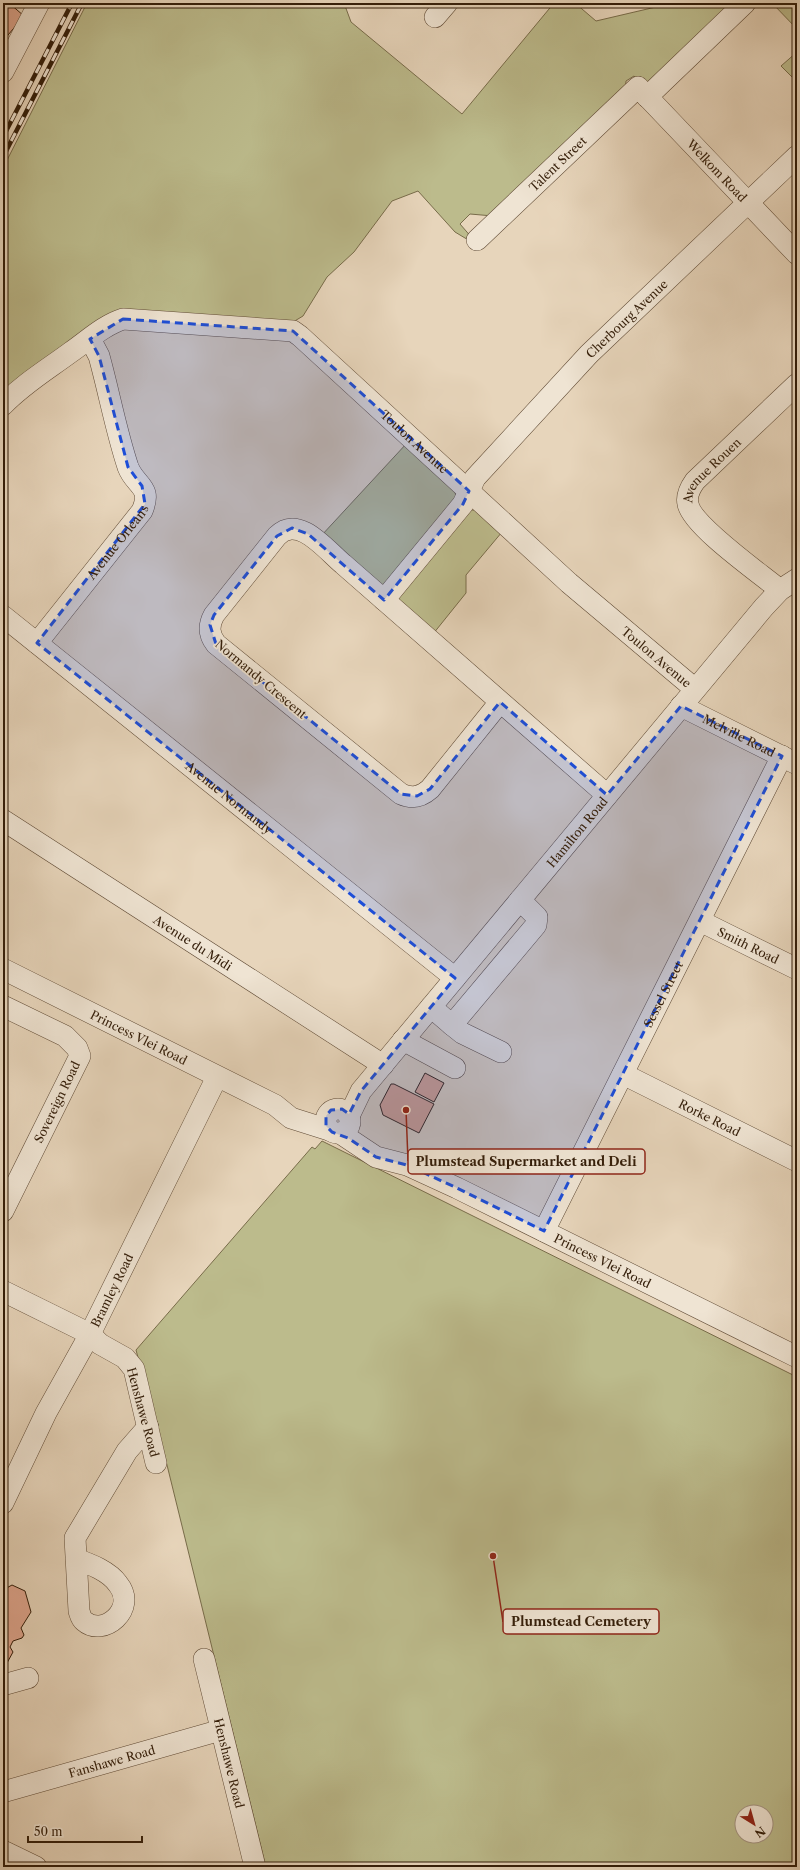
<svg xmlns="http://www.w3.org/2000/svg" width="800" height="1870" font-family="'Libre Caslon Text',serif">
<style>
.green{fill:#bcbb8c;stroke:#786c4a;fill-rule:evenodd}
.building{fill:#dea58d;stroke:#331d09}
.lines{fill:none;stroke-linecap:round;stroke-linejoin:round}
.minor-casing{stroke:#604b36;stroke-width:22}
.minor{stroke:#efe4d3;stroke-width:21}
.rail-casing{stroke:#331d09;stroke-width:4.5}
.rail{stroke:#efe4d3;stroke-width:3;stroke-dasharray:9;stroke-linecap:butt}
.marked{fill:#1d4ed8;fill-opacity:0.2;stroke:#1d4ed8;stroke-width:3;stroke-dasharray:8 5;stroke-linejoin:round}
.labels{text-anchor:middle;dominant-baseline:central;stroke-width:3.5;stroke-linejoin:round;paint-order:stroke}
.street-label{font-size:12px;fill:#331d09;stroke:#efe4d3}
.leader{fill:none;stroke:#8f2418;stroke-width:1.5}
.callout-dot{fill:#8f2418;stroke:#efe4d3;stroke-width:1.5}
.callout{fill:#efe4d3;stroke:#8f2418;stroke-width:1.5}
.callout-label{font-size:13px;text-anchor:middle;font-weight:bold;fill:#331d09}
</style>
<rect width="100%" height="100%" fill="#e7d5bb"/>
<filter id="stains"><feTurbulence type="fractalNoise" baseFrequency=".005" numOctaves="4"/><feColorMatrix values="0 0 0 0 .2 0 0 0 0 .09 0 0 0 0 .02 0 0 0 .5 -.17"/></filter>
<radialGradient id="worn" r=".72"><stop offset=".6" stop-color="#630" stop-opacity="0"/><stop offset="1" stop-color="#630" stop-opacity=".3"/></radialGradient>
<path class="green" d="M87 3H344L351 22 462 114 554 3H575L596 21 673 3H738L653 85 642 84 634 76 626 81 625 92 493 216 470 214 460 224 473 239 470 241 455 232 418 191 392 201 354 252 327 277 303 316 293 322 123 310 3 396V168Z
M772 3H797V29Z
M797 52V82L781 66Z
M407 443 455 492 456 497 386 584 382 585 321 536Z
M471 510H475L502 532 466 575V593L433 634 400 606 397 594Z
M322 1141 797 1377V1867H266L167 1465 136 1350 312 1147 315 1149ZM742 1812H766V1836H742Z"/>
<path class="building" d="M5 3H9L24 16 3 41V5Z
M425 1073 444 1083 434 1102 415 1092Z
M391 1084H394L434 1104 419 1133 383 1115 380 1105Z
M12 1585 25 1591 31 1612 21 1628 24 1635 22 1638 13 1641 10 1647 13 1652 7 1663 3 1665V1590Z"/>
<g class="lines">
<g class="minor-casing">
<g id="minor">
<path d="M435 17 447 3"/>
<path d="M3 72 39 3"/>
<path d="M647 97 745 3"/>
<path id="s1" d="M477 240 638 87 797 254"/>
<path id="s2" d="M3 405C23 384 48 369 71 352 87 341 104 325 123 319L293 331 300 336 569 583 695 689"/>
<path id="s3" d="M780 590C761 574 692 526 688 504 686 496 690 488 695 481L797 384"/>
<path id="s4" d="M384 600 463 504 475 478 589 354 797 156"/>
<path id="s5" d="M3 616 455 978"/>
<path id="s6" d="M37 643 142 511C153 486 135 486 128 467 116 431 109 392 99 356L90 339"/>
<path d="M500 702 430 789C421 797 412 799 401 794L216 644C209 635 208 626 214 615L277 536C299 514 326 550 343 564L607 795"/>
<path id="s7" d="M681 706 797 764"/>
<path id="s8" d="M3 820 383 1065"/>
<path id="s9" d="M700 921 797 969"/>
<path id="s10" d="M3 969 275 1105 291 1118 329 1130"/>
<path d="M3 1006 65 1036 77 1048 80 1056 3 1211"/>
<path d="M431 1007 452 1025 536 925 537 917 520 900"/>
<path d="M452 1025 462 1033 501 1052"/>
<path d="M403 1040 455 1068"/>
<path id="s11" d="M623 1074 797 1161"/>
<circle cx="338" cy="1121" r="12"/>
<path id="s12" d="M349 1116 361 1091 764 607 780 590 797 579"/>
<path id="s13" d="M340 1133 376 1157 407 1165 457 1188 797 1357"/>
<path id="s14" d="M544 1231 782 756"/>
<path d="M3 1291 90 1334 100 1344 125 1358 134 1369 156 1463"/>
<path id="s15" d="M3 1503 46 1413 90 1334 217 1077"/>
<path d="M76 1559C90 1564 109 1571 118 1584 138 1609 103 1638 84 1621 81 1619 80 1614 79 1611L75 1538 127 1451 148 1427"/>
<path id="s16" d="M204 1659 255 1867"/>
<path d="M3 1685 28 1678"/>
<path id="s17" d="M3 1792 221 1730"/>
<path d="M3 1851 36 1867"/>
</g>
</g>
<use href="#minor" class="minor"/>
<g class="rail-casing">
<path id="rail" d="M3 137 72 3
M3 157 82 3"/>
</g>
<use href="#rail" class="rail"/>
</g>
<path class="marked" d="M123 319 293 331 469 491 463 504 384 600 308 534 292 528 277 536 214 615 210 625 216 644 401 794 417 796 430 789 500 702 607 795 681 706 782 756 544 1231 457 1188 407 1165 376 1157 348 1138 332 1132 326 1126V1116L331 1110 342 1109 349 1114 361 1091 455 978 37 643 145 504 142 486 128 467 99 356 90 339Z"/>
<g class="labels">
<g class="street-label">
<text stroke="none"><textPath href="#s1" startOffset="111">Talent Street</textPath></text>
<text stroke="none"><textPath href="#s1" startOffset="337">Welkom Road</textPath></text>
<text stroke="none"><textPath href="#s4" startOffset="373">Cherbourg Avenue</textPath></text>
<text stroke="none"><textPath href="#s2" startOffset="483">Toulon Avenue</textPath></text>
<text stroke="none"><textPath href="#s3" startOffset="170">Avenue Rouen</textPath></text>
<text stroke="none"><textPath href="#s6" startOffset="129">Avenue Orleans</textPath></text>
<text stroke="none"><textPath href="#s2" startOffset="807">Toulon Avenue</textPath></text>
<text transform="translate(261 679) rotate(40)">Normandy Crescent</text>
<text stroke="none"><textPath href="#s7" startOffset="65">Melville Road</textPath></text>
<text stroke="none"><textPath href="#s5" startOffset="290">Avenue Normandy</textPath></text>
<text stroke="none"><textPath href="#s12" startOffset="365">Hamilton Road</textPath></text>
<text stroke="none"><textPath href="#s8" startOffset="226">Avenue du Midi</textPath></text>
<text stroke="none"><textPath href="#s9" startOffset="54">Smith Road</textPath></text>
<text stroke="none"><textPath href="#s14" startOffset="265">Sessel Street</textPath></text>
<text stroke="none"><textPath href="#s10" startOffset="152">Princess Vlei Road</textPath></text>
<text transform="translate(57 1102) rotate(-64)">Sovereign Road</text>
<text stroke="none"><textPath href="#s11" startOffset="97">Rorke Road</textPath></text>
<text stroke="none"><textPath href="#s13" startOffset="293">Princess Vlei Road</textPath></text>
<text stroke="none"><textPath href="#s15" startOffset="239">Bramley Road</textPath></text>
<text transform="translate(143 1412) rotate(75)">Henshawe Road</text>
<text stroke="none"><textPath href="#s17" startOffset="113">Fanshawe Road</textPath></text>
<text stroke="none"><textPath href="#s16" startOffset="107">Henshawe Road</textPath></text>
</g>
</g>
<path class="leader" d="M406 1110L408 1161M493 1556L503 1622"/>
<g class="callout-dot">
<circle cx="406" cy="1110" r="4"/>
<circle cx="493" cy="1556" r="4"/>
</g>
<g class="callout">
<rect x="408" y="1149" width="237" height="25" rx="4"/>
<rect x="503" y="1609" width="156" height="25" rx="4"/>
</g>
<g class="callout-label">
<text x="526" y="1166">Plumstead Supermarket and Deli</text>
<text x="581" y="1626">Plumstead Cemetery</text>
</g>
<rect width="800" height="1870" fill="none" stroke="#e7d5bb" stroke-width="16"/>
<rect x="4" y="4" width="792" height="1862" fill="none" stroke="#331d09" stroke-width="2"/>
<rect x="8" y="8" width="784" height="1854" fill="none" stroke="#331d09"/>
<g transform="translate(754 1824) rotate(143)"><circle r="19" fill="#efe4d3" stroke="#a49482"/>
<path d="M0-3L7 15L0 10L-7 15Z" fill="#8f2418"/>
<text y="-6" font-size="11" font-weight="bold" text-anchor="middle" fill="#331d09">N</text>
</g>
<path d="M28 1836v6h114v-6" fill="none" stroke="#331d09" stroke-width="2"/>
<text x="34" y="1836" font-size="12" fill="#331d09" stroke="#efe4d3" stroke-width="3" paint-order="stroke">50 m</text>
<rect width="100%" height="100%" filter="url(#stains)"/>
<rect width="100%" height="100%" fill="url(#worn)"/>
</svg>
